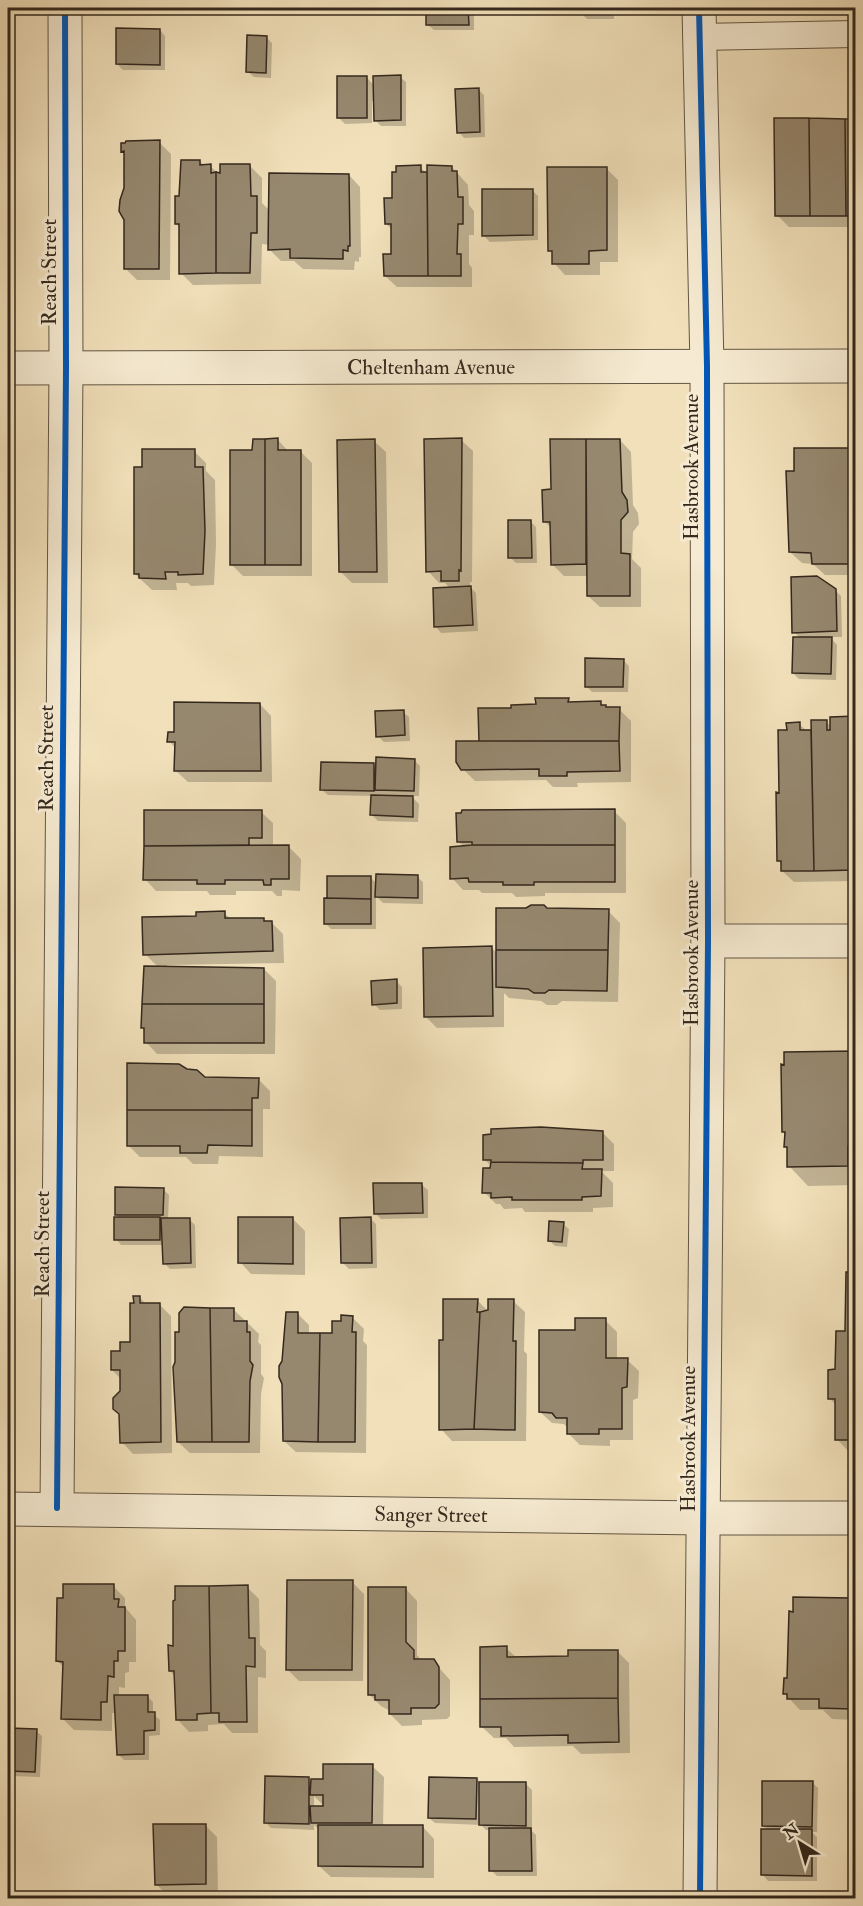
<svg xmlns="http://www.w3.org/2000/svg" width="863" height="1906" font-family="'IM FELL Double Pica',serif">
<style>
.shadow{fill:#0003;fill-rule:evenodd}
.building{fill:#96886f;stroke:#34281d;stroke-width:1.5}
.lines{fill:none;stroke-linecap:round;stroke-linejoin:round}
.lane-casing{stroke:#635644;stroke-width:28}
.street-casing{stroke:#635644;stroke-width:35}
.lane{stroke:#f6ebd2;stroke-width:26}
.street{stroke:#f6ebd2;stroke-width:33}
.cycleway-casing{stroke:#f6ebd2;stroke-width:10}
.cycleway{stroke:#0057b8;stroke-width:6}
.labels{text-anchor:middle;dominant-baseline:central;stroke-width:6;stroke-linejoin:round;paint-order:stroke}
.street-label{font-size:21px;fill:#34281d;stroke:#f6ebd2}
</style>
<rect width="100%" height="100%" fill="#f1e0ba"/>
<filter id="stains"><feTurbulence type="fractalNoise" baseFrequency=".00333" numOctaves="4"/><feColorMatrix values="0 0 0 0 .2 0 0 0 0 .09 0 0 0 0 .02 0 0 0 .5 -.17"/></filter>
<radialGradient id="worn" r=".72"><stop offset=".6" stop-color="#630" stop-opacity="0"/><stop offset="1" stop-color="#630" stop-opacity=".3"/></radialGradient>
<path class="shadow" d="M428 8H474V30H434L428 25Z
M514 8H614V19H587L576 8 516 10Z
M160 30 165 36V70H123L117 64Z
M266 37 272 43 271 78 254 77 248 72Z
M400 77 406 82V126H381L375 120V101H372V123L345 124 339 118 367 78 375 86Z
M478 89 484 95 485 137 464 138 459 132Z
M856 120V227H789L777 215Z
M159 142 171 154 170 280H137L125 268 126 155 123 151Z
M200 161 204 166H210L219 174 250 166 262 178V203L270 211 349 175 360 187 361 257H359V262L355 261 354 270 303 269 294 261H281L269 249 270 245 262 244 261 284 193 285 181 273V228L176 224 181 197Z
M420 167 429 176 452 167 468 185 469 205 474 211V235H469V264L472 268V287H397L385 276 393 255V230L386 224 393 199Z
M606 168 618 180V262H600V275H565L554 263 553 254 549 250Z
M532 190 538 196V240L490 242 484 236Z
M278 440 289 452H301L312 463V576H243L232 565 254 452Z
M461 440 473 451 472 582H470V587L476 593 478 631 441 633 436 627 451 589 445 583H439L428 571Z
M620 440 631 452 633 505 638 513 639 524 633 532 632 559 641 568V607H600L588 596V576H564L552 564 551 528 544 521 552 491 551 441Z
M374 441 386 452 388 583H352L340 571Z
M850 449 856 455V575H825L813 564 802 563 790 552 796 472Z
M194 451 206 463V471L215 480 216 544 214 585 191 586 188 583H176L177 590H152L135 574Z
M530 521 536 527 537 563H516L510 557Z
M835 590 841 596 842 637H830L837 645 836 680 799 679 793 673 800 638 794 632Z
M623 660 629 666 628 692H592L586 686Z
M568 699 572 703H600L608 709H619L631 721V782L577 783 578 787H553L546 780 475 781 463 769 480 742 513 710Z
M260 704 271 716 272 782H188L176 771V749L169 741 176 733Z
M403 712 409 717 410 741 384 742 378 736Z
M856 717V881L794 882 782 871V865L778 860 781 794 789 731 799 724 807 731H813L826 722 831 726Z
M414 760 420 766 419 796H411L419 804 418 822 378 821 372 815 373 796 328 795 322 790 373 764 377 768Z
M145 811 261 812 273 823V847H289L301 859 300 891 282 890V896H277L272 891H236V895H210L207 891H156L145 879Z
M614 811 626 823V893H545V896L516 897 512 893H482L479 890H463L452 878 464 847 458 841Z
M329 877H370L377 884 417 877 423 882V904L383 903 376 896V929H331L325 923Z
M527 910 608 911 620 923 618 1002 562 1001 557 1005H547L541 1001 509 998 504 993V1027L437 1028 425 1016 492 948 498 954Z
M224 913 231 919H263L267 923H272L283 934 284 963 167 965V968L264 969 276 981 275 1054H157L146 1042V1031L143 1028 159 968 145 954Z
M396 981 402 987V1009L380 1010 374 1004Z
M856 1053V1185L808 1186 789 1166V1149L786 1147V1134L783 1131Z
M205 1078 258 1079 270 1091V1109H263V1157L219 1156 218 1164H193L186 1157H140L128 1145Z
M602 1132 614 1144V1171H601L613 1183V1207L593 1208V1212H525L522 1208 504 1209 500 1204H496L484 1192 492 1167 484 1159Z
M422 1185 428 1190V1218L381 1219 375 1213Z
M163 1189 169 1195 168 1219H189L195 1225 196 1268 170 1269 164 1263 163 1245H121L116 1239 120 1218 116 1215Z
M370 1218 376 1224 377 1268 349 1269 343 1263Z
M293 1219 305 1231V1275L251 1274 240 1262Z
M563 1224 569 1229 567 1247 555 1246 549 1240Z
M856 1273V1451H848L837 1439V1406L829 1398 846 1333Z
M140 1298 146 1304H159L171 1316 172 1453 133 1454 122 1442 121 1379 112 1370 121 1353 131 1343 135 1305Z
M477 1300 489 1312 513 1301 525 1312 524 1351 527 1354 526 1441H452L441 1429 444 1342Z
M234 1310 259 1334 258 1342 261 1345V1374L264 1378 261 1394 260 1453H190L178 1442Z
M298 1314 309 1325V1334L333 1335 342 1322 352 1317 364 1329 363 1341 367 1345 366 1453 296 1452 284 1441V1383Z
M605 1320 617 1332V1359L627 1360 639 1371 638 1398 633 1400V1440H610V1446L580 1445 569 1434V1429L564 1424 552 1423 540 1412 576 1332Z
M352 1582 364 1594 363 1681H299L287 1669Z
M113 1586 125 1598V1607L136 1620V1662H129V1672L125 1673V1688L119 1687V1696H147L153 1702V1714L160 1720V1735L149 1736V1760H124L118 1754 117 1713H112V1731L74 1730 62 1718 64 1668 58 1661Z
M247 1587 259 1599 260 1645 266 1651V1678L258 1677V1733H232L224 1724 208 1725V1731L189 1732 178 1720 175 1676 170 1671 175 1647Z
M406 1589 417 1601V1655L422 1661H433L450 1680V1716L447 1719 422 1720V1725L402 1726 390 1714V1711L381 1706 370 1695Z
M849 1600 856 1606V1720L832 1719 823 1710H800L784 1693 789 1680Z
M506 1648 517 1658H570L617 1651 629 1663 630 1753 581 1754 573 1746 514 1747 506 1738H494L482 1727Z
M8 1730 36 1731 42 1736 40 1777 12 1776 8 1771Z
M372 1766 384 1777 383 1827H423L434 1839V1878L331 1877 319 1866 320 1830 314 1825V1830L271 1828 265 1822 309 1779 310 1781H325ZM314 1796 326 1808H314Z
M477 1779 481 1783 526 1784 532 1790V1831L536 1835 537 1876H497L491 1870V1830H486L481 1825 435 1823 429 1818Z
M812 1782 818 1788 817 1832H812L817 1837V1881H768L763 1875 768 1830 763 1826Z
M205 1825 217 1837 218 1895 168 1896 156 1884Z"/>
<path class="building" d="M426 8H468L469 25H426Z
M116 28 160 29V65L116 64Z
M247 35 267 36 266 73 246 72Z
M401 75V120L374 121 373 76Z
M337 76H367V118H337Z
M479 88 480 132 457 133 455 89Z
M774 118H809L810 216H775Z
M809 118 845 119 846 216H810Z
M845 119H856V216H846Z
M160 140 159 269H124V220L119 211 120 200 124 188V151L121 152V143H125L126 141Z
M181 160H200V165L211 164V173L216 172V273L179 274V224H175V196H179Z
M220 164H250L251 196H257V233H251L250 273H216V172L220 173Z
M421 165V172H427L428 276H384L383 254H391V224H385L384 198H392V172H396V166Z
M427 165 452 166V171H457L458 197H463V224H458L457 254H461V276H428Z
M547 167H607V250L589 251V264H552V251H548Z
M269 173 349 174 350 246H348V251L343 250V259L290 258V249L268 250Z
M482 189H533V235L482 236Z
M278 438V450H301V565H265V439Z
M462 438 461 571 459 570V581H441V571L426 572 424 439Z
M253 439H265V565H230V450H252Z
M375 439 377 572H339L337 440Z
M550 439H586V564L551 565 550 522H543L542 490 551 489Z
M586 439H620L622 492 627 500 628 512 621 520V553L630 554V596H587Z
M794 448H851V468H855V552H849V564H812L811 553 789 552 786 471H794Z
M142 449H195V467H203L205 531 203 574 178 575V572H165L166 579 139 578V574H134V467H142Z
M508 520H531L532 558H508Z
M817 576 836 589 837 631 792 633 791 577Z
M471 586 473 625 434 627 433 588Z
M793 637H832L831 674 792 673Z
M585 658 624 659 623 687H585Z
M535 698H569L568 702 601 701V705H606V707H620L619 741H479L478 708H511V705L536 704Z
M174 702 260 703 261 771H174L175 742H167L168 732H174Z
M404 710 405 735 376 737 375 711Z
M856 716V729H851L854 870 814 871 811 720H827V730H830V717Z
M800 722V730H811L814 871H781V861H777L776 792 779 793 778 730H787L786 723Z
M456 741H619L620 771 567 772V776H539V769L461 770 456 762Z
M376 757 415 759 414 791 375 790Z
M321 762 374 763V791L320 790Z
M371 795 413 796V817L370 815Z
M615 809V845H472V842H457L456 813H461L462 810Z
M144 810H262V838H249V845L144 846Z
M289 845V879H271V885H264L263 880H225V884H197V880H143L144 846Z
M472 845H615V882H534V885H503V882H469L468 878 450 879V847Z
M376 874 418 875V898L375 897Z
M327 876H371V899L327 898Z
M324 898 371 899V924H324Z
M531 905H544L547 908 609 909 608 950H496V908H526Z
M225 911V918H264V921H272L273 951 143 955 142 917 196 916V912Z
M492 946 493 1016 424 1017 423 948Z
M496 950H608L607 991 549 990 545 993H534L528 989 496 987Z
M144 966 264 968V1004H142Z
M397 979V1003L372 1005 371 981Z
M142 1004H264V1043H144V1028H141Z
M856 1051V1146H848V1166L787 1167V1147H784L785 1132H782L781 1064 784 1065V1052Z
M127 1063 179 1064 187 1069 197 1070 205 1077 259 1078 258 1098H252V1110H127Z
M127 1110H252V1146L208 1145 207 1153H180V1146H127Z
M541 1127 603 1131V1160H583V1163L491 1162V1160H483V1135L491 1134V1129Z
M491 1162 583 1163 582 1169H602L601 1196 582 1197V1200H512V1197L491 1198V1193H482L483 1168H490Z
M373 1183H422L423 1213 374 1214Z
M115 1187 164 1188 163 1215H115Z
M114 1217H160V1240H114Z
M238 1217H293V1264L238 1263Z
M371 1217 372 1263H341L340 1218Z
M161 1218H190L191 1263 163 1264Z
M549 1221 564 1222 562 1242 548 1241Z
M846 1272H856V1440H835V1399H828V1370L835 1369 836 1331H845Z
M133 1296H140V1303H160L161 1442 120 1443 119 1414 113 1409V1398L120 1391V1370H111V1351H120V1342H130V1303H134Z
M443 1299H478L477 1312H480L474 1429 439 1430V1340H443Z
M488 1299H514L513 1341H516L515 1430 474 1429 480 1312 488 1310Z
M184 1307 210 1308 212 1442H177L173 1367 175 1362V1332H179V1313Z
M210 1308H234V1321H247V1332H250V1361L253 1365 250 1381 249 1442H212Z
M286 1312H298V1333H320L318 1442 283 1441 282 1384 279 1377V1366L282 1361Z
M341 1315 353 1316 352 1332H356L355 1442H318L320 1333H332V1321H341Z
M575 1318H606V1358H628L627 1387 622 1388V1429H599V1434H567V1418H556L552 1413 539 1412V1330H575Z
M287 1580H353L352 1670H286Z
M63 1584H114V1599H119L118 1607H125V1651H118V1661H114V1677L108 1676 107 1702H101V1720L61 1719 63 1662 56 1661 57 1598H63Z
M248 1585 249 1638H255V1667L246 1666 247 1722H219V1713H211L209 1586Z
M175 1586H209L211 1713 197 1714V1720H176L174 1671H169L168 1645 173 1646V1601L175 1600Z
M368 1587H406V1642L414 1650V1659H434L439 1667V1704L435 1708H411V1714H389V1700H375V1695H368Z
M793 1597 850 1598V1612H854L851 1709 819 1708V1699H787V1694H783L784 1678H787L789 1611 793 1612Z
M507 1646V1657L568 1656V1650H618V1698L480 1699V1647Z
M114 1695H148V1712H155V1730L144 1731V1754L117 1755Z
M618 1698 619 1742 568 1743V1735L501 1736V1727H480V1699Z
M8 1728 37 1729 35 1772 8 1771Z
M323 1764H373L372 1823H311L310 1806H323V1795H310L311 1779H323Z
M265 1776 309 1777V1824L264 1823Z
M429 1777 477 1778 476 1819 428 1818Z
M762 1781H813L812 1827 762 1826Z
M479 1782H526V1826L479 1825Z
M153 1824H206V1884L155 1885Z
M318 1825H423V1867L318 1866Z
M489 1828H531L532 1871H489Z
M761 1829H812V1876L761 1875Z"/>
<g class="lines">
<g class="lane-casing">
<path id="lane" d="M698 37 856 34"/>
</g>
<g class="street-casing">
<g id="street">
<path d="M699 8 707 366 708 941 700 1898"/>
<path id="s1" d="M8 368 856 366"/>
<path d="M708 941H856"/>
<path d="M57 1508 66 368 65 8"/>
<path id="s2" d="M8 1509 704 1518H856"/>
</g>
</g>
<use href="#lane" class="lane"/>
<use href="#street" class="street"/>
<g class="cycleway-casing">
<path id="cycleway" d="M699 8 707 366 708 941 700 1898
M57 1508 66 368 65 8"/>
</g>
<use href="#cycleway" class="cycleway"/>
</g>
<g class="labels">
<g class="street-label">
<text transform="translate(49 272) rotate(-90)">Reach Street</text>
<text stroke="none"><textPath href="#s1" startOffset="423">Cheltenham Avenue</textPath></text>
<text transform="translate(691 467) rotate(-90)">Hasbrook Avenue</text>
<text transform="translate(46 758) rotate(-90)">Reach Street</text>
<text transform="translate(691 953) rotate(-90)">Hasbrook Avenue</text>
<text transform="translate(42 1244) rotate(-90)">Reach Street</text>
<text transform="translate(688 1439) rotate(-90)">Hasbrook Avenue</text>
<text stroke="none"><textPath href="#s2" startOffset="423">Sanger Street</textPath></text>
</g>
</g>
<rect width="863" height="1906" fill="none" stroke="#f1e0ba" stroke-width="30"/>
<rect x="9" y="9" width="845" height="1888" fill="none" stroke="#34281d" stroke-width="3"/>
<rect x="15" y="15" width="833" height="1876" fill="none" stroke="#34281d" stroke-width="1.5"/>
<g transform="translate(800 1843) rotate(323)" stroke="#f6ebd2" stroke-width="4.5" paint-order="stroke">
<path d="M0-4.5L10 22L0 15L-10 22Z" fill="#34281d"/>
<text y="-9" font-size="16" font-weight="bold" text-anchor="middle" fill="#34281d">N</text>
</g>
<rect width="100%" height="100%" filter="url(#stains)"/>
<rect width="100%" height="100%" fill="url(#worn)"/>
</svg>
